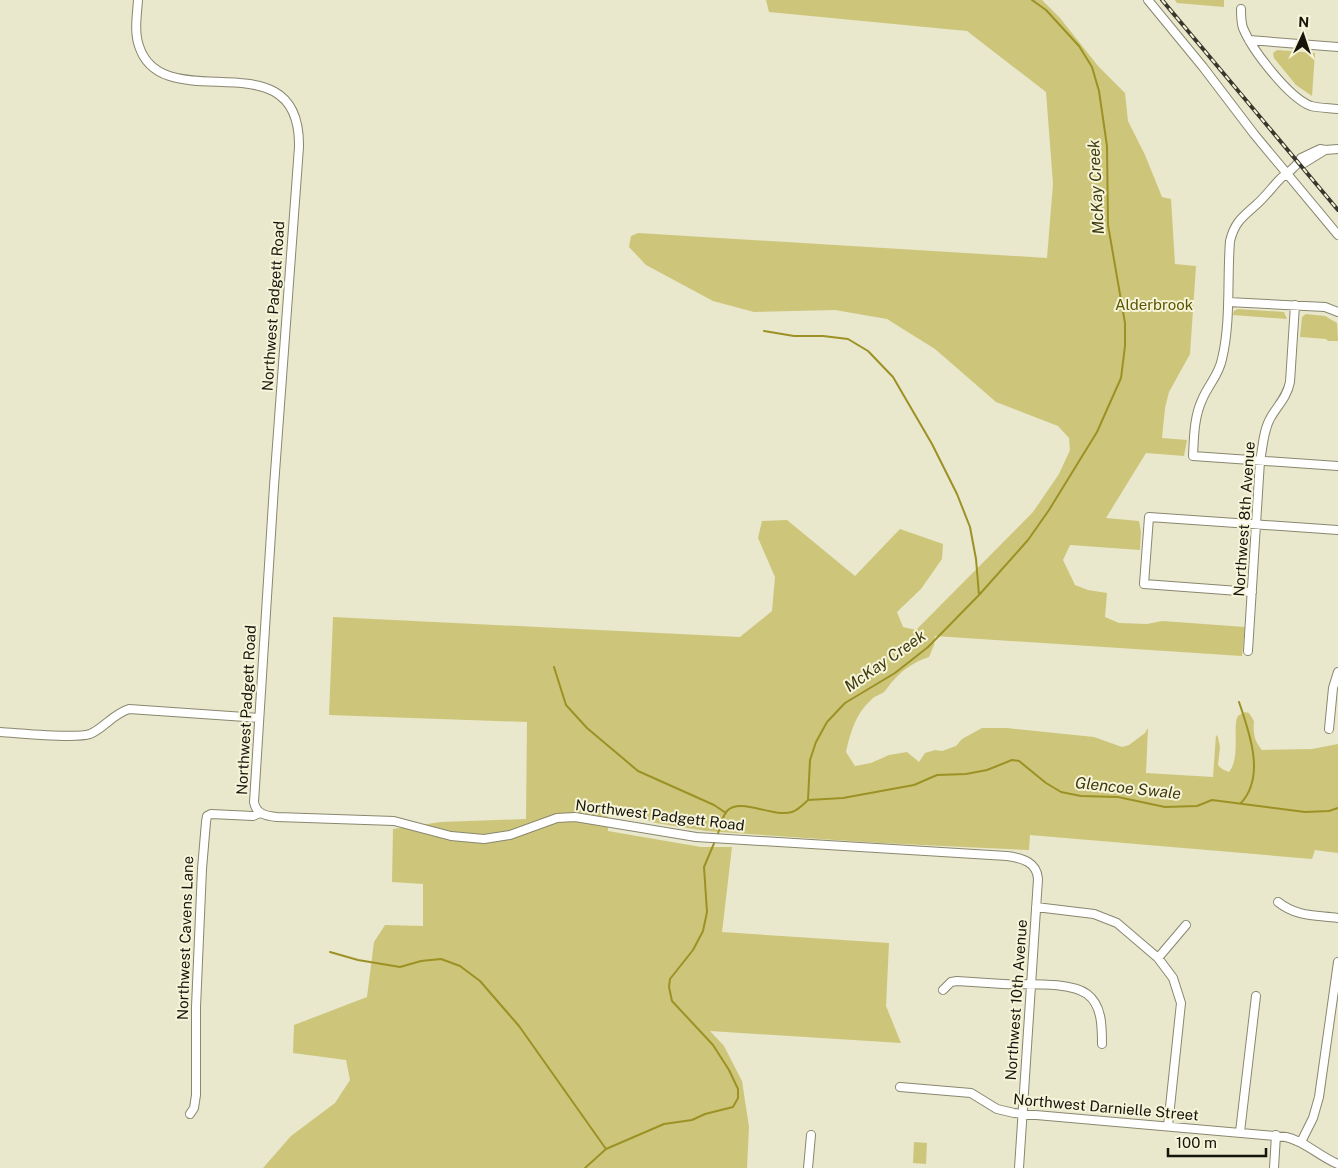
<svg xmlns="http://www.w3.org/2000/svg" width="1338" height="1168" font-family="'Public Sans',sans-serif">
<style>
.green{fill:#cdc67a}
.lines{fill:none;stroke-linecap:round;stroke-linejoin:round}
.stream{stroke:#9c9125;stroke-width:2}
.minor-casing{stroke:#89876e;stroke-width:10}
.minor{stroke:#fff;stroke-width:8}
.rail-casing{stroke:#38372b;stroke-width:4}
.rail{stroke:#f6f4d9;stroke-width:2;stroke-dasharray:5.5;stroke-linecap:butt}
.labels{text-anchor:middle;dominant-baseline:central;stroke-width:4;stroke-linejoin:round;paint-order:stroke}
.park-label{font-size:15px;fill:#5c5502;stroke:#f6f4d9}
.street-label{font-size:15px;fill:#16150c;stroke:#f6f4d9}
.water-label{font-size:16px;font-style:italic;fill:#3e390e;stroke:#f6f4d9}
</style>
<rect width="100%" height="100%" fill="#e9e7cc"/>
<path class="green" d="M766 0H1042L1060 18 1098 66 1125 93 1128 121 1145 155 1162 197 1171 199 1175 264 1196 266 1190 354 1169 392 1165 408 1162 438 1187 440 1184 456 1146 453 1106 518 1139 521 1141 532 1140 550 1070 545 1063 560 1075 585 1088 590 1107 593 1105 617 1119 623 1147 624 1162 621 1245 627 1242 656 935 636 934 645 929 657C916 661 903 669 894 680 890 683 888 688 884 692 880 695 874 696 871 700 856 713 850 733 846 752L855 766 871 763 889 755 907 752 919 762 925 753 935 750 942 751 956 746 962 739 982 728H1007L1094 737 1122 747 1129 745 1145 733 1148 728 1146 773 1213 777 1216 735 1218 737 1220 747 1218 765 1222 769 1229 772C1241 758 1232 724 1238 716 1240 714 1243 713 1245 712L1249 713 1254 721C1253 733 1254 741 1262 750L1312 749 1338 744V853L1315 850 1312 859 1030 835 1029 850 879 843 706 831 656 823 607 807 608 831 701 847H732L722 932 889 943 886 1006 901 1043 710 1031 724 1046 742 1081 749 1127 747 1168H263L291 1136 335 1103 350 1080 346 1060 293 1053 294 1025 367 997 374 942 385 925 423 926V884L392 882 393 829 441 822 526 819 527 722 329 715 333 617 740 637 772 611 775 577 758 538 762 521 787 520 855 576 900 529 943 544 942 559 921 589 897 612 903 627 916 630 1033 512 1059 474 1070 450 1069 438 1058 426 996 402 935 349 887 319 835 310 754 312 713 301 646 265 629 247 631 236 638 233 1047 258 1053 184 1046 92 967 31 769 12Z
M1175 0H1224V7L1177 3Z
M1277 50 1315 53 1312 96 1296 85 1274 58 1273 53Z
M1238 309 1284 312 1287 319 1233 315 1234 311Z
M1306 314 1325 316 1337 323 1338 341H1328L1326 339 1300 337 1302 317Z
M914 1142 927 1143 926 1164 913 1163Z"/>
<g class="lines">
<path class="stream" d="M764 331 794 336H823L848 339 868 351 893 377 932 444 957 494 970 527 976 559 979 595
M554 667 566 705 587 728 638 771 714 805 726 813
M1239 702C1249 732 1266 776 1241 803
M808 800 843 798 914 785 937 775 966 774 987 770 1012 760 1019 761 1046 783 1061 792 1081 796 1118 797 1165 807 1197 806 1212 800 1305 812 1329 811 1338 808
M717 837C720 828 721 818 727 811 740 797 773 818 792 812 798 810 804 804 808 800L810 760 816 742 827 722 845 703 895 673 928 647 979 595 1028 540 1049 510 1097 432 1121 378 1125 346V323L1108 225 1107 146 1099 91 1092 67 1079 46 1046 10 1032 0
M330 952 358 960 400 967 421 961 441 959 460 966 480 981 519 1026 606 1149
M585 1168 606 1149 664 1124 692 1120 705 1114 733 1107 738 1098V1089L729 1070 713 1045 672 1001 669 987 670 979 693 950 703 931 707 912 704 867 715 841"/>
<g class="minor-casing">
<path id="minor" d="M138 0C137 15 134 32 139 46 163 121 301 34 299 147L274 486 254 802C256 814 266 816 277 817L394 821 451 836 484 839 510 835 557 818 575 817 696 837 1007 856C1022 858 1037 862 1038 879L1019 1168
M1148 0 1203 67 1254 134 1338 235
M1241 9C1241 16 1241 22 1243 28 1252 50 1289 98 1311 106 1319 108 1329 108 1338 109
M1249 40 1338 47
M1338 149 1325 150 1320 149 1301 158C1297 167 1288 172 1281 178 1273 186 1266 196 1257 204 1243 217 1235 221 1230 241 1227 279 1231 322 1222 359 1219 375 1208 385 1202 400 1194 417 1194 437 1193 456L1338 466
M1299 163H1304L1325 150
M1228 302 1325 307 1338 312
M1252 592 1144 584 1149 517 1338 530
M1248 651 1260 461C1263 447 1263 430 1271 417 1278 405 1287 397 1290 382L1295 305
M1329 729 1333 688 1338 672
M0 732C19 733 75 739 90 734 104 728 113 714 129 709L259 718
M1278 902C1297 917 1315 915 1338 918
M1036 907 1094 914 1117 923 1158 958 1173 978 1181 1003 1168 1126
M1158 958 1186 925
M943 990 951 982 957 981C972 982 988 983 1003 984 1025 985 1069 981 1087 994 1102 1005 1102 1026 1102 1044
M900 1087 971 1093 997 1109 1014 1113 1286 1137C1305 1141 1320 1157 1338 1164
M190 1114 194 1108 196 1095V1007L202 869 206 822 207 816 211 814 253 816 260 813
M1240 1132 1256 996
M1301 1142 1313 1118 1319 1097 1338 962
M808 1168 811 1135
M1274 1168 1276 1135"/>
</g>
<use href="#minor" class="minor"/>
<g class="rail-casing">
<path id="rail" d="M1162 0 1338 210"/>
</g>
<use href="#rail" class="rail"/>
</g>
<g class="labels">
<g class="park-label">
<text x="1154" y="304">Alderbrook</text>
</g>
<g class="street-label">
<text transform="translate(273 306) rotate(-86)">Northwest Padgett Road</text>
<text transform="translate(1244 519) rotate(-86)">Northwest 8th Avenue</text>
<text transform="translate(246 710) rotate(-87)">Northwest Padgett Road</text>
<text transform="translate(660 815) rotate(7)">Northwest Padgett Road</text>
<text transform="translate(185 938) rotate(-88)">Northwest Cavens Lane</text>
<text transform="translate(1016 1000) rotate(-86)">Northwest 10th Avenue</text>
<text transform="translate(1106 1107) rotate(5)">Northwest Darnielle Street</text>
</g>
<g class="water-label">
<text transform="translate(1096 187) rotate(-93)">McKay Creek</text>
<text transform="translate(885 661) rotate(-35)">McKay Creek</text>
<text transform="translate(1128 788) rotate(6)">Glencoe Swale</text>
</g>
</g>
<g transform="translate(1303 35) rotate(3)" stroke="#f6f4d9" stroke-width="4" paint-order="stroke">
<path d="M0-4L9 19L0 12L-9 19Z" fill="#16150c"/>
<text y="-8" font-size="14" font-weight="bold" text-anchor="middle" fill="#16150c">N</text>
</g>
<path d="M1168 1148v8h98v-8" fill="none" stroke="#16150c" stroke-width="2.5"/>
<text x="1176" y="1148" font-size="15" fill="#16150c" stroke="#f6f4d9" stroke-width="4" paint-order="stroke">100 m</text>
</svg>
